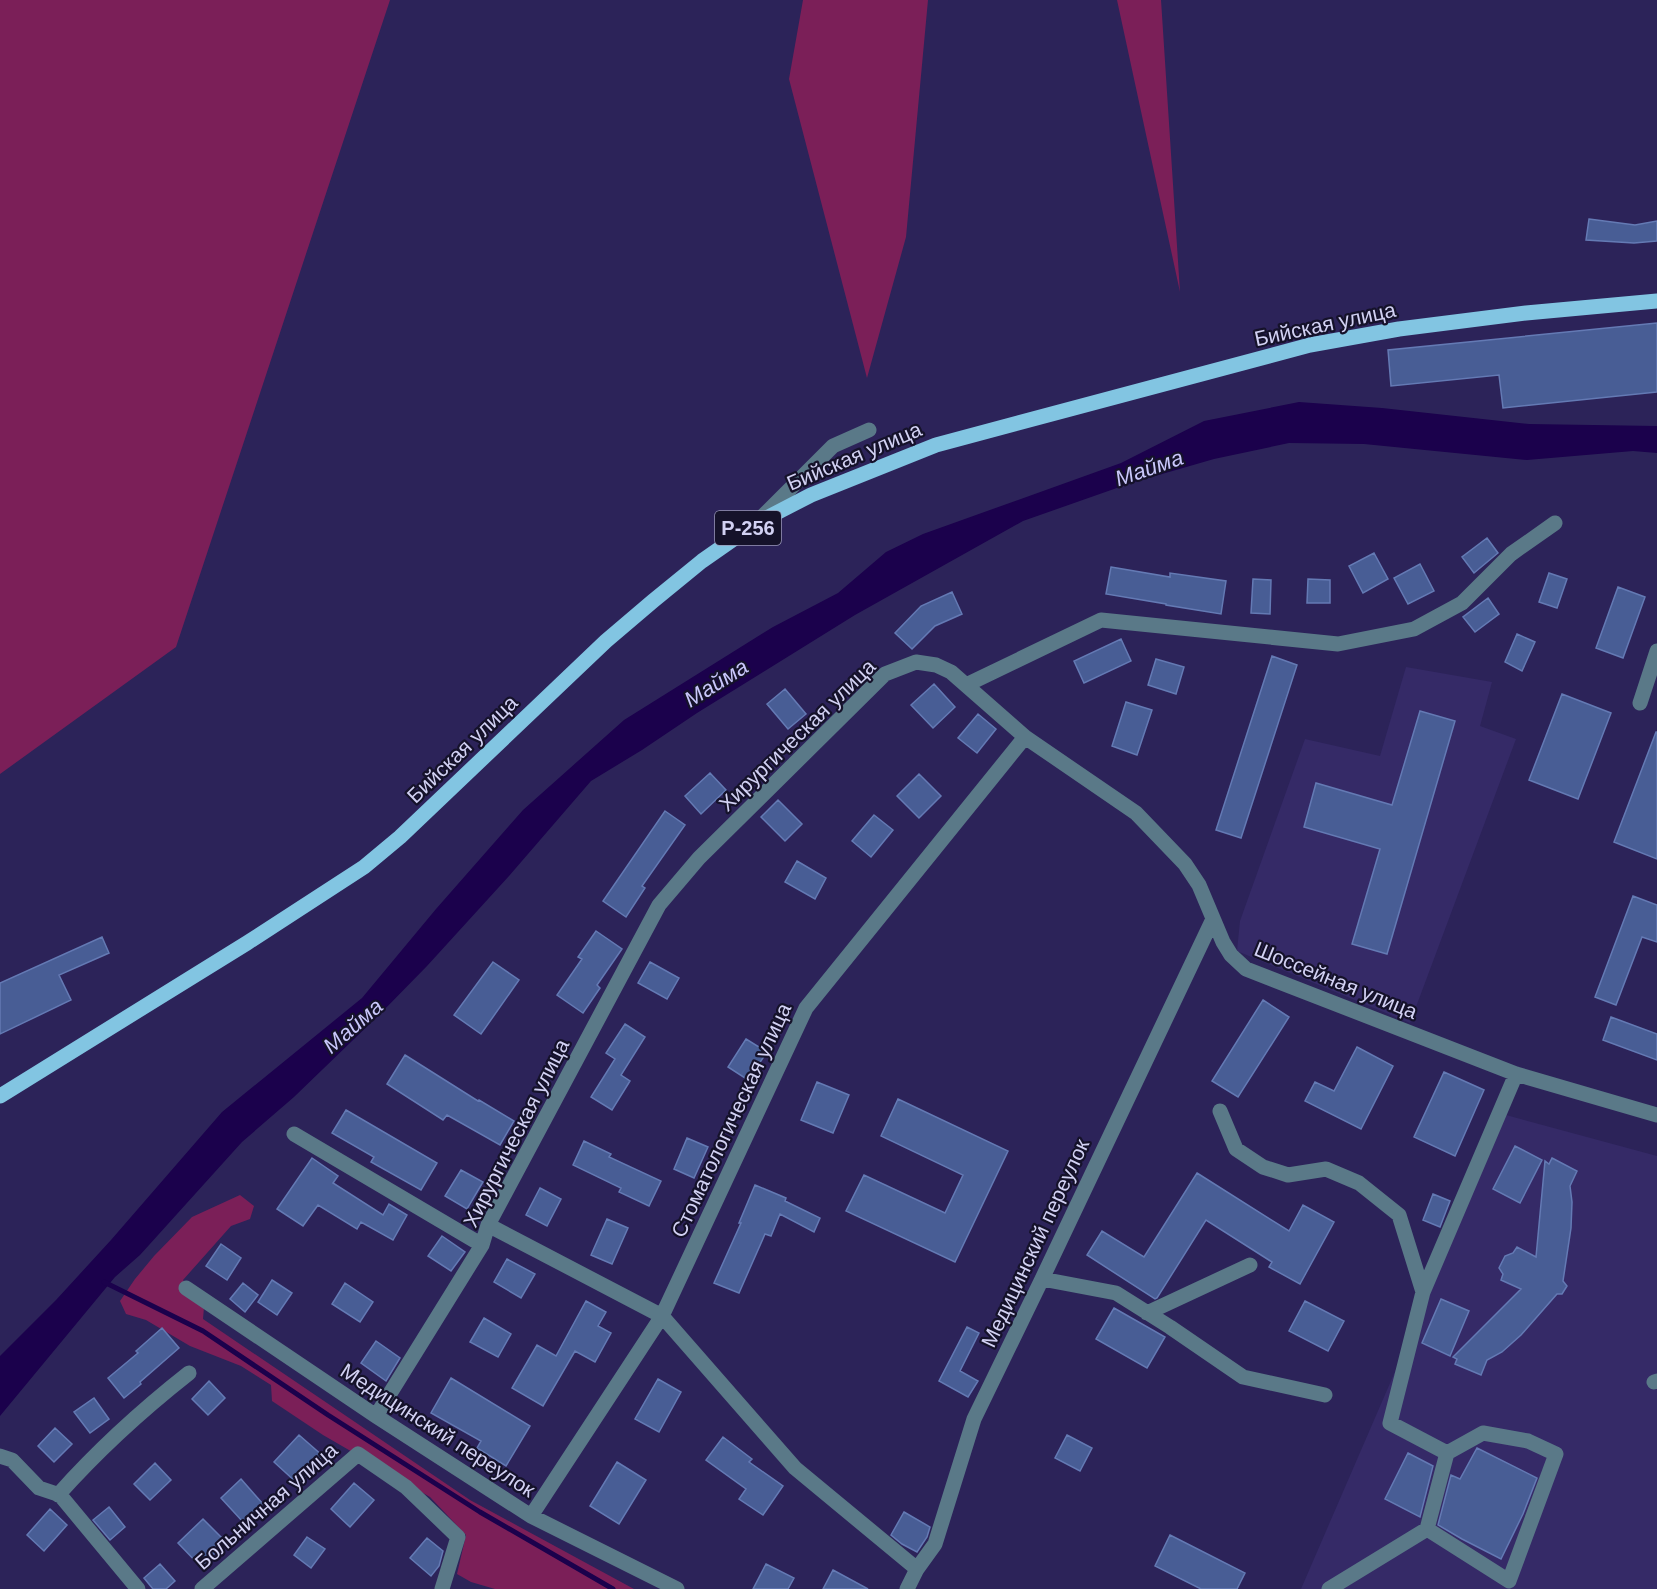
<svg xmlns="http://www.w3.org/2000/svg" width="1657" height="1589" font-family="Arial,sans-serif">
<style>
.built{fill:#352a67}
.green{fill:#7b1f58}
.water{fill:#1b014c}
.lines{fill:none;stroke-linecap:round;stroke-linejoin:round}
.stream{stroke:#1b014c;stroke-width:5}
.building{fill:#485d95;stroke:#647ab4;stroke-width:1.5}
.minor{stroke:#5a7988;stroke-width:15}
.major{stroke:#82c5e2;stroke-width:15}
.labels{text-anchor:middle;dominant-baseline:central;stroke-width:4.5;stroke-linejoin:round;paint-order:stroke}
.shield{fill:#15122a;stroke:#9998b7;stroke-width:1.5}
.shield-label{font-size:20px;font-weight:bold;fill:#d2d1f3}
.street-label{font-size:21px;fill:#d2d1f3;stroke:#15122a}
.water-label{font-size:22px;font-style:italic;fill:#c9c7fb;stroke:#15122a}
</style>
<rect width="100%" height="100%" fill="#2c2359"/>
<path class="built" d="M1406 667 1492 682 1480 726 1516 739 1410 1023 1237 951 1240 921 1305 739 1380 756Z
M1506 1115 1657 1156V1589H1301Z"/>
<path class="green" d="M0 0H390L176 647 0 774Z
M803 0H928L906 237 867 378 789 79Z
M1117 0H1161L1180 292Z
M240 1195 254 1206 250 1219 231 1226 183 1280 204 1307 203 1319 470 1500 634 1589H495L471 1582 457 1574 466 1535 430 1497 323 1435 272 1401 271 1385 241 1366 190 1346 146 1320 126 1314 120 1301 135 1279 154 1256 192 1217Z"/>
<path class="water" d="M1299 402 1382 408 1529 424 1657 426V453L1633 451 1527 460 1364 444 1289 443 1214 459 1131 483 1023 521 855 615 697 713 642 750 591 781 509 876 427 966 380 1014 294 1097 242 1142 140 1255 115 1277 0 1416V1356L56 1300 111 1240 222 1112 362 998 436 909 523 810 624 720 773 627 838 593 886 552 923 534 1121 463 1204 421Z"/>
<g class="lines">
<path class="stream" d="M104 1282 203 1331 328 1415 480 1512 613 1589"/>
</g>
<path class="building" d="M1589 219 1635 225 1657 221V241L1634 243 1586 240Z
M1657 323V392L1503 408 1499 375 1391 386 1388 350Z
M1487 538 1498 553 1474 573 1462 557Z
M1374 553 1388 579 1363 593 1349 566Z
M1420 564 1434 591 1408 604 1394 578Z
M1111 567 1170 577V573L1226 581 1221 614 1166 605V604L1106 594Z
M1549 573 1567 579 1557 608 1539 602Z
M1253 579 1271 580 1270 614 1251 613Z
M1308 579 1330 580V603H1307Z
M1618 587 1645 597 1623 658 1596 648Z
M952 592 962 614 935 626 912 649 895 633 921 606Z
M1488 598 1499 614 1475 632 1463 617Z
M1517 634 1535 642 1522 671 1505 662Z
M1121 639 1131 661 1084 683 1074 661Z
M1272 656 1297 665 1241 838 1216 830Z
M1156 659 1184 667 1176 694 1148 685Z
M934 684 955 707 933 728 911 705Z
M785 689 806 714 788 729 767 704Z
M1562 694 1611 713 1578 799 1529 780Z
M1126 702 1152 710 1137 755 1112 746Z
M1420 711 1455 721 1387 954 1352 944 1380 849 1304 827 1316 783 1392 805Z
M978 714 996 729 977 753 958 738Z
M1656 732H1657V859L1614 842Z
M710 773 726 790 701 814 685 796Z
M919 774 941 796 919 818 897 796Z
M778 800 802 824 785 841 761 817Z
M665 811 685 825 642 886 645 888 626 917 603 901Z
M874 815 893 830 871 857 852 841Z
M797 861 826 878 815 899 785 882Z
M1633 896 1657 905V942L1642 937 1616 1005 1595 997Z
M596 931 622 949 597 985 600 988 583 1013 557 995 582 959 578 957Z
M102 937 109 953 59 975 71 1000 0 1034V983Z
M493 962 519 980 481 1034 454 1015Z
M650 962 679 978 667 999 638 983Z
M1263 1000 1289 1017 1238 1097 1212 1081Z
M1611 1017 1657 1034V1060L1603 1040Z
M625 1024 645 1037 621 1075 630 1081 612 1110 591 1097 615 1059 606 1053Z
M746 1039 767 1052 748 1080 728 1067Z
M1357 1047 1393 1066 1361 1129 1305 1101 1315 1082 1334 1091Z
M405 1055 478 1101 479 1100 514 1121 500 1145 447 1115 443 1120 387 1084Z
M1444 1072 1484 1090 1455 1156 1414 1137Z
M817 1082 849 1095 833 1133 801 1120Z
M898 1099 1008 1151 955 1262 846 1211 864 1175 945 1213 963 1175 881 1136Z
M346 1110 437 1163 421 1190 371 1162 374 1157 332 1133Z
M687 1138 708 1147 694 1178 674 1169Z
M584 1141 611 1154 609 1157 661 1181 649 1206 619 1192 621 1188 573 1165Z
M1515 1146 1542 1160 1520 1203 1493 1189Z
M312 1158 338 1176 333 1183 383 1215 389 1204 407 1215 393 1240 361 1222 357 1229 318 1205 303 1226 277 1209Z
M1552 1158 1577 1171 1570 1186 1572 1202 1571 1228 1563 1281 1567 1286 1562 1294H1557L1521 1335 1502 1352 1487 1360 1481 1375 1455 1364 1457 1359 1453 1357 1521 1289 1501 1280 1503 1274 1499 1268 1505 1256 1513 1253 1517 1247 1536 1257 1545 1161 1549 1164Z
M461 1170 483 1182 467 1209 445 1196Z
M1197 1173 1289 1231 1303 1205 1334 1222 1300 1284 1269 1267 1272 1262 1206 1220 1157 1298 1155 1299 1087 1255 1102 1231 1144 1257Z
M755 1185 786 1198 785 1201 820 1218 814 1232 780 1214 771 1236 765 1234 739 1293 714 1283 741 1223H739Z
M540 1188 561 1199 547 1226 526 1215Z
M1433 1194 1450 1201 1440 1227 1423 1220Z
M607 1219 628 1228 612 1264 591 1255Z
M442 1236 465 1252 451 1271 428 1256Z
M221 1244 241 1258 227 1280 206 1266Z
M507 1259 535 1274 521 1298 494 1282Z
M272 1280 292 1293 277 1315 258 1302Z
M243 1283 258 1295 245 1312 230 1299Z
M345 1283 373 1302 360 1322 332 1304Z
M1441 1299 1469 1311 1450 1356 1422 1343Z
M586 1301 606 1312 598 1326 611 1333 595 1362 575 1351 543 1406 512 1388 537 1345 556 1356Z
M1305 1301 1344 1321 1328 1351 1289 1331Z
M1114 1308 1165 1337 1147 1368 1096 1339Z
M484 1318 511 1334 498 1357 470 1342Z
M967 1327 979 1333 960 1371 978 1381 968 1397 939 1381Z
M162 1328 179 1348 140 1382 141 1384 124 1398 108 1378 138 1353 136 1351Z
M376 1341 400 1358 386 1381 361 1363Z
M451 1378 530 1426 506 1466 477 1448 481 1441 431 1413Z
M658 1379 681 1392 659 1432 635 1419Z
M209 1381 225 1398 208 1415 192 1399Z
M94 1398 109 1419 90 1433 74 1412Z
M55 1428 72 1444 54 1462 38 1446Z
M299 1435 323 1456 298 1484 274 1462Z
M1067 1435 1092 1448 1080 1471 1055 1458Z
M723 1437 752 1459 749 1462 783 1486 763 1515 739 1499 746 1489 706 1460Z
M1477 1448 1537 1478 1523 1514 1501 1559 1462 1539 1438 1525 1451 1475 1460 1479Z
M1408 1453 1433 1466 1420 1517 1385 1499Z
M617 1462 646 1480 619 1524 590 1506Z
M155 1463 171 1480 150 1500 134 1484Z
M241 1479 263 1504 243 1522 221 1498Z
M354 1483 374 1500 350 1527 331 1509Z
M109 1507 125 1527 110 1540 93 1520Z
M50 1509 67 1525 44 1551 27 1535Z
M904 1512 930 1527 927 1537 917 1552 902 1544 891 1535Z
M203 1519 226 1542 201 1567 178 1543Z
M1170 1535 1245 1573 1237 1589H1201L1155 1566Z
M307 1537 325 1549 311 1568 294 1555Z
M427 1538 443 1551 439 1566 431 1576 410 1558Z
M160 1564 175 1581 166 1589H153L144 1578Z
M766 1564 794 1578 788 1589H753Z
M833 1570 868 1589H823Z"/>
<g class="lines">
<path class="minor" d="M759 520 833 446 869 430
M966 685 1101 620 1338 644 1414 629 1462 603 1511 554 1555 523
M1640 703 1657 651
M1220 1111 1236 1149 1263 1167 1288 1175 1326 1169 1359 1183 1399 1215 1423 1292
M294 1134 482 1245
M488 1225 662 1316 795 1468 917 1569
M1042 1279 1116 1293 1170 1327 1243 1377 1325 1395
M186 1288 376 1416 531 1516 677 1589
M1147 1313 1250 1265
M1654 1382 1657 1381
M376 1416 482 1245 488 1225 659 905 699 858 885 674 916 662 936 665 951 672 1025 737 1136 813 1185 864 1199 885 1223 942 1231 955 1246 969 1516 1074 1657 1115
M1447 1453 1427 1529 1509 1581 1556 1454 1528 1441 1483 1433 1447 1453 1390 1423 1423 1292 1516 1074
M0 1456 12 1460 39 1488 60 1495 138 1589
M58 1495C98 1450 142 1410 189 1373
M531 1516 662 1316 806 1008 1025 737
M202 1589 358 1454 406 1487 458 1537 442 1589
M907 1589 917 1569 935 1544 974 1419 1042 1279 1213 919
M1329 1589 1427 1529"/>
<path class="major" d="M0 1096 247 943 364 867 400 837 606 641 653 601 702 561 755 524 811 495 936 445 1310 345 1399 329 1526 313 1657 301"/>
</g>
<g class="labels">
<rect class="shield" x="715" y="511" width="66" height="34" rx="4.5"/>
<g class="shield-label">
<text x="748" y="528">Р-256</text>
</g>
<g class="street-label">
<text transform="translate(1325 324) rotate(-12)">Бийская улица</text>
<text transform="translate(854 456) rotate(-23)">Бийская улица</text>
<text transform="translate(797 735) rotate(-44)">Хирургическая улица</text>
<text transform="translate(462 749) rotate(-44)">Бийская улица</text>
<text transform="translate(1336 980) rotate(22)">Шоссейная улица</text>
<text transform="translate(731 1120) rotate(-65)">Стоматологическая улица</text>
<text transform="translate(516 1133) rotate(-63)">Хирургическая улица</text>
<text transform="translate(1035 1243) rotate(-65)">Медицинский переулок</text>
<text transform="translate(438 1430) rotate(33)">Медицинский переулок</text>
<text transform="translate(266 1506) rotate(-41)">Больничная улица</text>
</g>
<g class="water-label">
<text transform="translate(1149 468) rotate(-19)">Майма</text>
<text transform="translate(716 683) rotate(-32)">Майма</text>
<text transform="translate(353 1026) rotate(-41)">Майма</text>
</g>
</g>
</svg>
